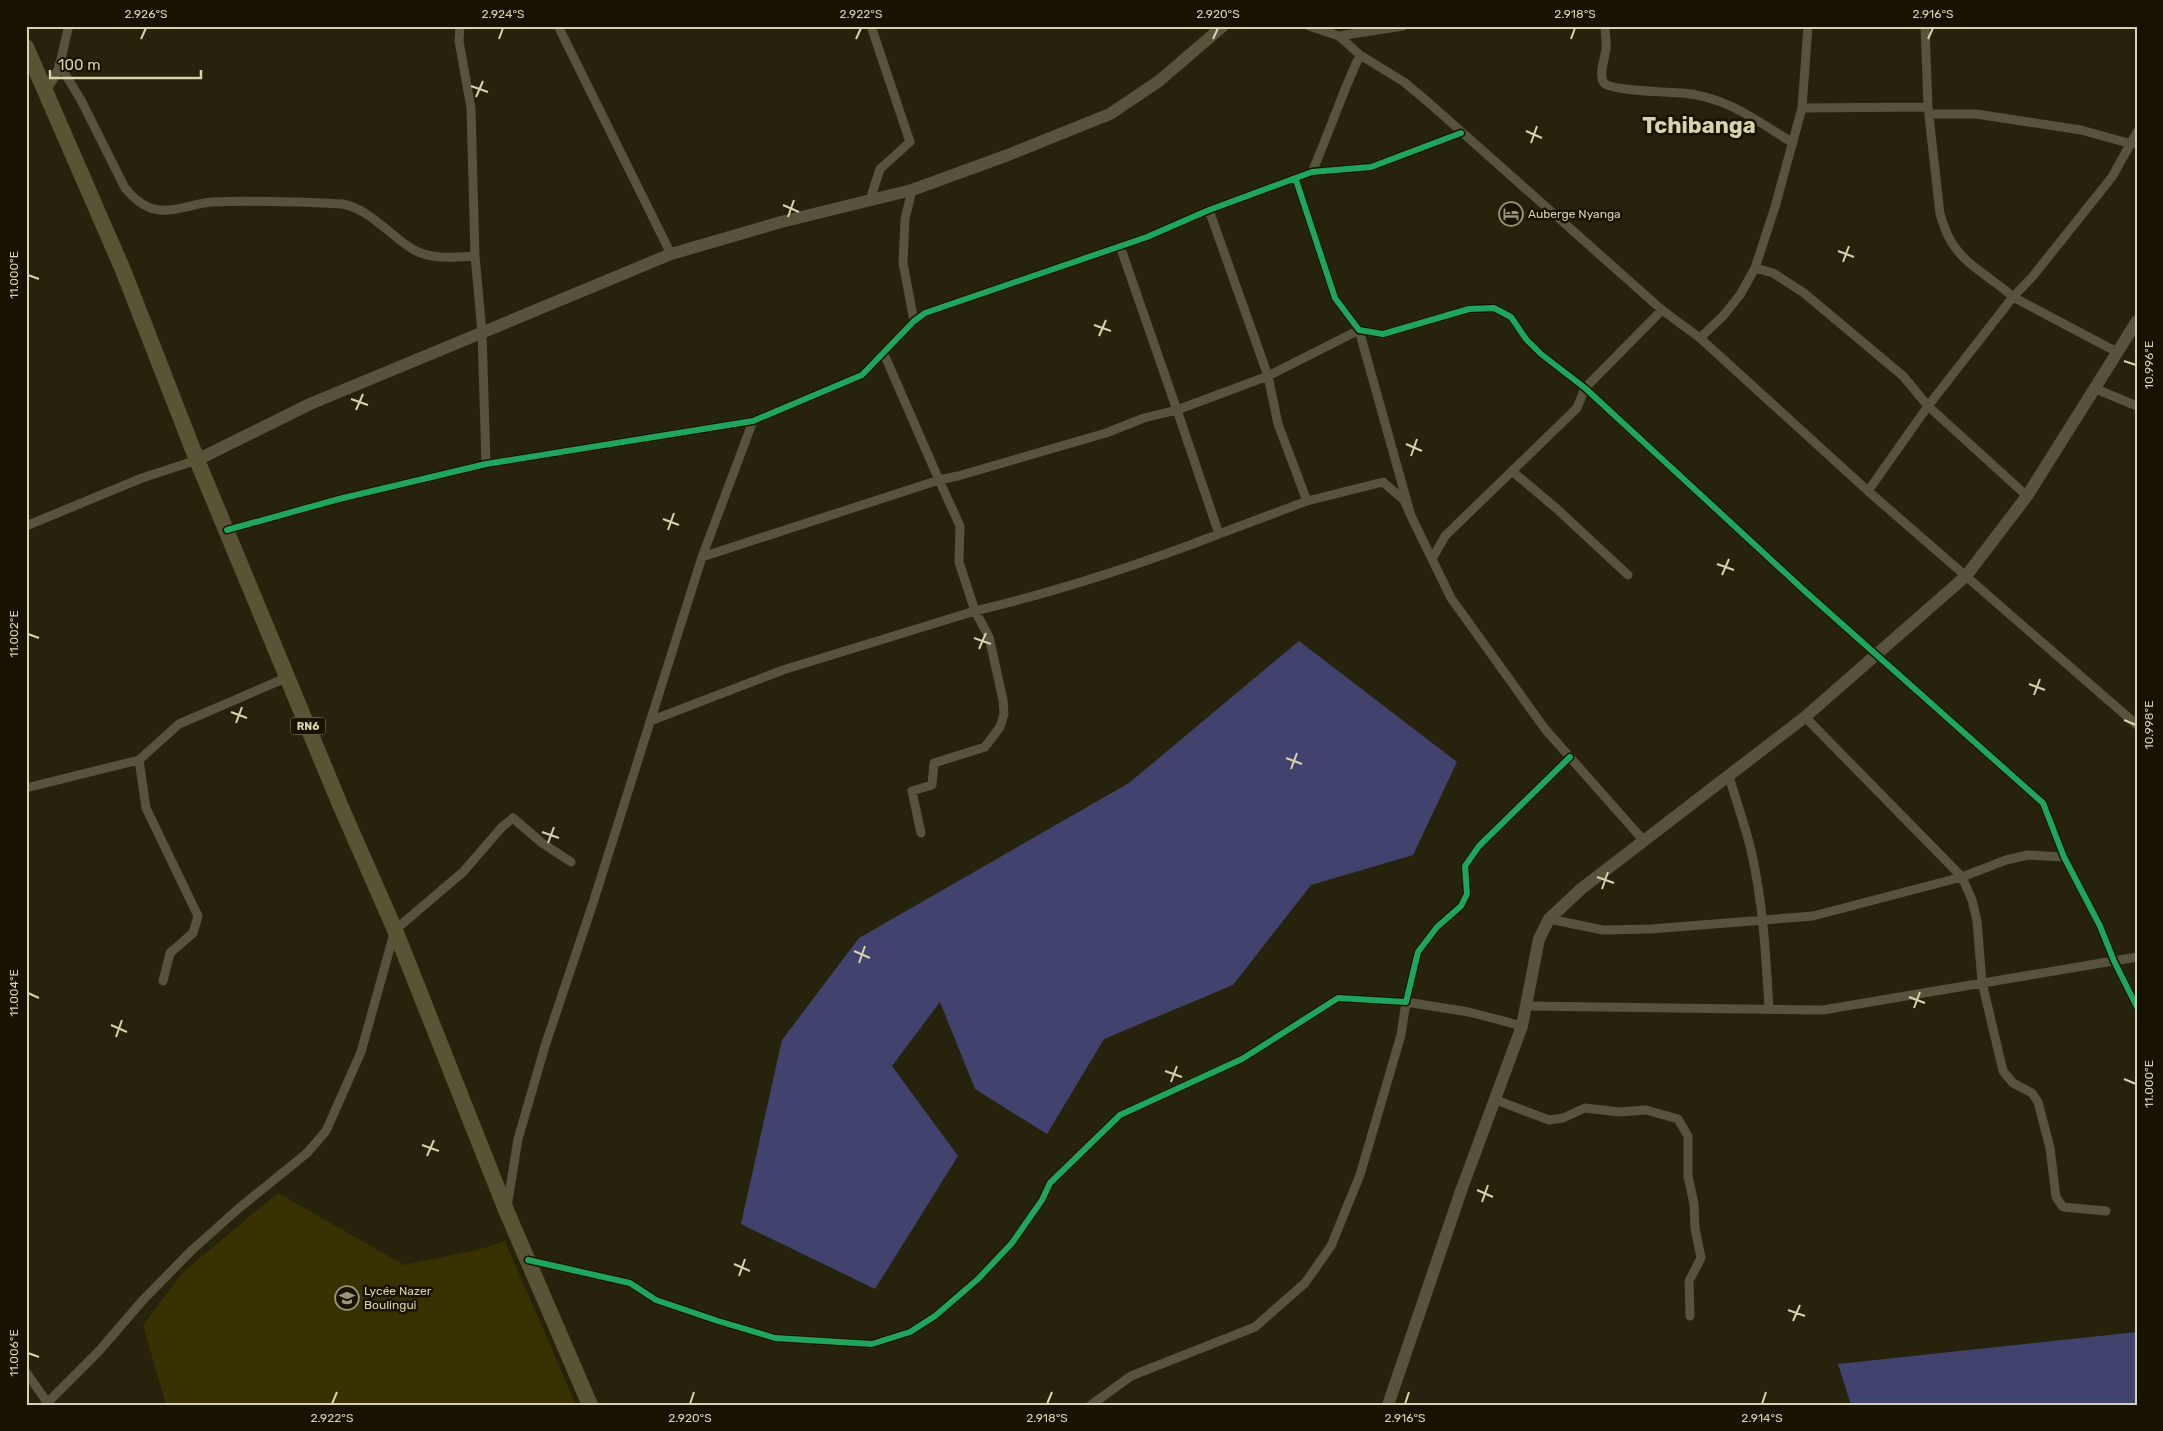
<svg xmlns="http://www.w3.org/2000/svg" width="2163" height="1431" font-family="Rubik,sans-serif">
<style>
.built{fill:#383101}
.green{fill:#41436e}
.lines{fill:none;stroke-linecap:round;stroke-linejoin:round}
.street{stroke:#57533c;stroke-width:9}
.secondary{stroke:#57533c;stroke-width:12}
.highway{stroke:#595436;stroke-width:16}
.cycleway-casing{stroke:#171300;stroke-width:9}
.cycleway{stroke:#20a55d;stroke-width:6}
.ticks{fill:none;stroke:#d9d3ad;stroke-width:2}
.labels{text-anchor:middle;dominant-baseline:central;stroke-width:5;stroke-linejoin:round;paint-order:stroke}
.shield{fill:#171300;stroke:#9f9979;stroke-width:1}
.shield-label{font-size:11px;font-weight:bold;fill:#d9d3ad}
.poi-label{font-size:12px;fill:#d9d3ad;stroke:#171300;text-anchor:start}
.town-label{font-size:22px;font-weight:bold;fill:#d9d3ad;stroke:#171300}
.neatline{fill:none;stroke:#d9d3ad;stroke-width:2}
.ticks-label{font-size:12px;text-anchor:middle;fill:#d9d3ad}
</style>
<rect width="100%" height="100%" fill="#26220b"/>
<path class="built" d="M278 1193 404 1265 481 1249 505 1241 576 1405H166L143 1325 184 1271Z"/>
<path class="green" d="M1299 641 1457 762 1413 855 1311 885 1233 985 1104 1039 1047 1134 975 1089 940 1002 892 1066 958 1156 875 1289 741 1224 782 1040 859 938 1129 783Z
M2137 1332V1405H1851L1838 1364Z"/>
<g class="lines">
<path class="street" d="M460 26 459 41 471 108 475 256 482 332 486 464
M558 26 671 254
M1309 26 1339 36 1360 55 1404 82 1428 102 1662 310 1700 338 1868 491 2137 725
M1605 26C1605 34 1607 42 1606 49 1605 58 1598 75 1604 83 1611 91 1670 92 1683 93 1727 97 1757 121 1793 143
M1925 26 1928 107
M1339 36 1403 26
M59 64 81 100 125 188C134 199 145 209 160 210 177 212 195 203 212 202 256 200 299 202 343 204 371 210 389 235 414 250 432 260 456 257 475 256
M45 90C62 74 62 48 69 26
M1802 108 1928 107 1940 214C1943 223 1946 234 1952 243 1966 266 1994 279 2013 297L2033 276 2112 177 2137 132
M1929 114H1976L2081 130 2132 144
M1312 172C1329 133 1342 93 1360 55
M1296 180 1335 298 1359 330 1383 334 1469 309 1494 308 1511 317 1526 339 1541 354 1585 388 1807 593 2043 803 2064 857 2100 926 2114 961 2137 1007
M912 190 905 219 903 263 914 321
M870 200 880 169 910 142 871 26
M1209 210 1268 376 1177 410 1219 534 1307 501 1383 482 1404 500 1411 516
M1755 268 1773 273 1804 293 1903 376 1928 406 2027 496
M1700 338 1723 316 1740 295 1755 268 1775 207 1802 108 1808 26
M884 354 939 480 958 476 1106 433 1144 418 1177 410 1120 246
M2096 389 2137 406
M1512 471 1557 509 1628 575
M1868 491 1928 406 2013 297 2117 352
M1307 501 1278 424 1268 376 1359 330 1411 516 1432 559
M26 526 142 478 197 460
M227 530 339 499 486 464 753 421 862 375 914 321 925 313 1147 237 1209 210 1312 172 1371 167 1461 133
M702 557 939 480 960 526 959 562 975 611C1059 591 1139 565 1219 534
M1805 717 1962 877 1972 900 1977 921 1982 982 2003 1071 2013 1083 2032 1093 2038 1102 2050 1148 2056 1197 2063 1207 2106 1211
M650 721 783 670 975 611 989 637 1003 700 1004 714 1000 727 985 747 934 763 932 785 912 791 921 833
M139 760 146 808 198 916 193 933 170 953 163 981
M1729 776C1736 801 1745 825 1751 850 1763 902 1766 956 1769 1009
M26 788 139 760 179 724 288 677
M1644 841 1545 729 1451 598 1432 559 1445 536 1577 408 1585 388 1662 310
M1549 919 1603 930 1651 929 1813 916 1962 877 2006 860 2028 855 2064 857
M1527 1006 1823 1010 2137 957
M1496 1100 1549 1120 1563 1118 1585 1108 1619 1112 1646 1110 1678 1119 1688 1136V1176L1694 1204 1695 1228 1701 1258 1689 1281 1690 1316
M507 1207 518 1139 545 1046 593 903 702 557 753 421
M528 1260 630 1283 656 1300 718 1321 775 1338 872 1344 910 1332 935 1316 978 1279 1012 1243 1042 1200 1050 1183 1120 1115 1242 1059 1338 998 1406 1002 1418 952 1437 927 1461 906 1467 894 1465 866 1479 846 1570 757
M26 1372 49 1405
M45 1405 99 1351 143 1300 192 1250 238 1209 307 1153 326 1131 361 1052 395 930 463 872 502 827 513 818 542 843 571 862
M1091 1405 1131 1376 1255 1327 1305 1283 1331 1246 1360 1175 1401 1035 1406 1002 1469 1012 1522 1026"/>
<path class="secondary" d="M197 460 310 404 671 254 781 222 912 190 1008 155 1110 114 1159 81 1223 26
M1388 1405 1461 1191 1522 1026 1539 939 1549 919 1581 889 1805 717 1966 576 2027 496 2137 321"/>
<path class="highway" d="M26 47 123 270 197 460 341 807 395 930 506 1210 590 1405"/>
<g class="cycleway-casing">
<path id="cycleway" d="M1296 180 1335 298 1359 330 1383 334 1469 309 1494 308 1511 317 1526 339 1541 354 1585 388 1807 593 2043 803 2064 857 2100 926 2114 961 2137 1007
M227 530 339 499 486 464 753 421 862 375 914 321 925 313 1147 237 1209 210 1312 172 1371 167 1461 133
M528 1260 630 1283 656 1300 718 1321 775 1338 872 1344 910 1332 935 1316 978 1279 1012 1243 1042 1200 1050 1183 1120 1115 1242 1059 1338 998 1406 1002 1418 952 1437 927 1461 906 1467 894 1465 866 1479 846 1570 757"/>
</g>
<use href="#cycleway" class="cycleway"/>
</g>
<path class="ticks" d="M141 39 146 28M499 39 503 28M856 39 861 28M1213 39 1218 28M1571 39 1575 28M1928 39 1933 28M471 86 488 92M476 97 483 81M1526 131 1542 138M1531 143 1537 126M783 205 799 212M788 217 794 200M1838 251 1854 257M1843 262 1849 246M28 275 39 279M1094 325 1111 331M1099 336 1106 320M2124 361 2136 365M351 399 368 405M356 410 363 394M1406 444 1422 451M1411 456 1417 439M663 519 679 525M668 530 674 513M1717 564 1734 570M1722 575 1729 559M28 634 39 638M974 638 991 644M979 649 986 633M2029 684 2045 690M2034 695 2040 679M231 712 247 718M2124 720 2136 725M236 723 242 707M1286 758 1302 764M1291 769 1297 753M542 832 559 838M548 843 554 827M1597 877 1614 883M1602 889 1608 872M854 951 870 958M859 963 865 946M28 993 39 998M1909 997 1925 1003M1914 1008 1920 992M111 1025 127 1032M116 1037 122 1020M1165 1071 1182 1077M2124 1079 2136 1084M1171 1082 1177 1066M422 1145 439 1151M427 1156 434 1140M1477 1190 1493 1197M1482 1202 1488 1185M734 1264 750 1271M739 1276 745 1259M1788 1310 1805 1316M1793 1321 1800 1305M28 1353 39 1357M332 1404 337 1392M690 1404 694 1392M1047 1404 1052 1392M1405 1404 1409 1392M1762 1404 1766 1392"/>
<defs>
<g id="hotel-ring" transform="scale(1.25)"><circle r="9.5" fill="#171300" stroke="#9a9574" stroke-width="1.5"/><path d="M-6-4.5h1.5V1H6V5H4.5V3h-9V5H-6ZM-4 0a1.8 1.8 0 1 1 3.6 0ZM.5 0V-2.5h3Q6-2.5 6 0Z" fill="#9a9574"/></g>
<g id="school-ring" transform="scale(1.25)"><circle r="9.5" fill="#171300" stroke="#9a9574" stroke-width="1.5"/><path d="M0-5L7-2L0 1L-7-2ZM-4 1L0 2.5L4 1V4Q0 6-4 4Z" fill="#9a9574"/></g>
</defs>
<g fill-rule="evenodd">
<use href="#hotel-ring" x="1511" y="214"/>
<use href="#school-ring" x="347" y="1298"/>
</g>
<g class="labels">
<rect class="shield" x="290.5" y="717.5" width="35" height="17" rx="4"/>
<g class="shield-label">
<text x="308" y="726">RN6</text>
</g>
<g class="poi-label">
<text x="1528" y="214">Auberge Nyanga</text>
<text x="364" y="1291">Lycée Nazer<tspan x="364" dy="14">Boulingui</tspan></text>
</g>
<g class="town-label">
<text x="1699" y="125">Tchibanga</text>
</g>
</g>
<rect width="2163" height="1431" fill="none" stroke="#171300" stroke-width="55"/>
<path d="M50 70v8h151v-8" fill="none" stroke="#d9d3ad" stroke-width="2.5"/>
<text x="58" y="70" font-size="15" fill="#d9d3ad" stroke="#171300" stroke-width="4" paint-order="stroke">100 m</text>
<rect x="28" y="28" width="2108" height="1376" class="neatline"/>
<g class="ticks-label">
<text x="146" y="18">2.926°S</text>
<text x="503" y="18">2.924°S</text>
<text x="861" y="18">2.922°S</text>
<text x="1218" y="18">2.920°S</text>
<text x="1575" y="18">2.918°S</text>
<text x="1933" y="18">2.916°S</text>
<text transform="translate(14 275) rotate(-90)" y="4">11.000°E</text>
<text transform="translate(2149 365) rotate(-90)" y="4">10.996°E</text>
<text transform="translate(14 634) rotate(-90)" y="4">11.002°E</text>
<text transform="translate(2149 725) rotate(-90)" y="4">10.998°E</text>
<text transform="translate(14 993) rotate(-90)" y="4">11.004°E</text>
<text transform="translate(2149 1084) rotate(-90)" y="4">11.000°E</text>
<text transform="translate(14 1353) rotate(-90)" y="4">11.006°E</text>
<text x="332" y="1422">2.922°S</text>
<text x="690" y="1422">2.920°S</text>
<text x="1047" y="1422">2.918°S</text>
<text x="1405" y="1422">2.916°S</text>
<text x="1762" y="1422">2.914°S</text>
</g>
</svg>
